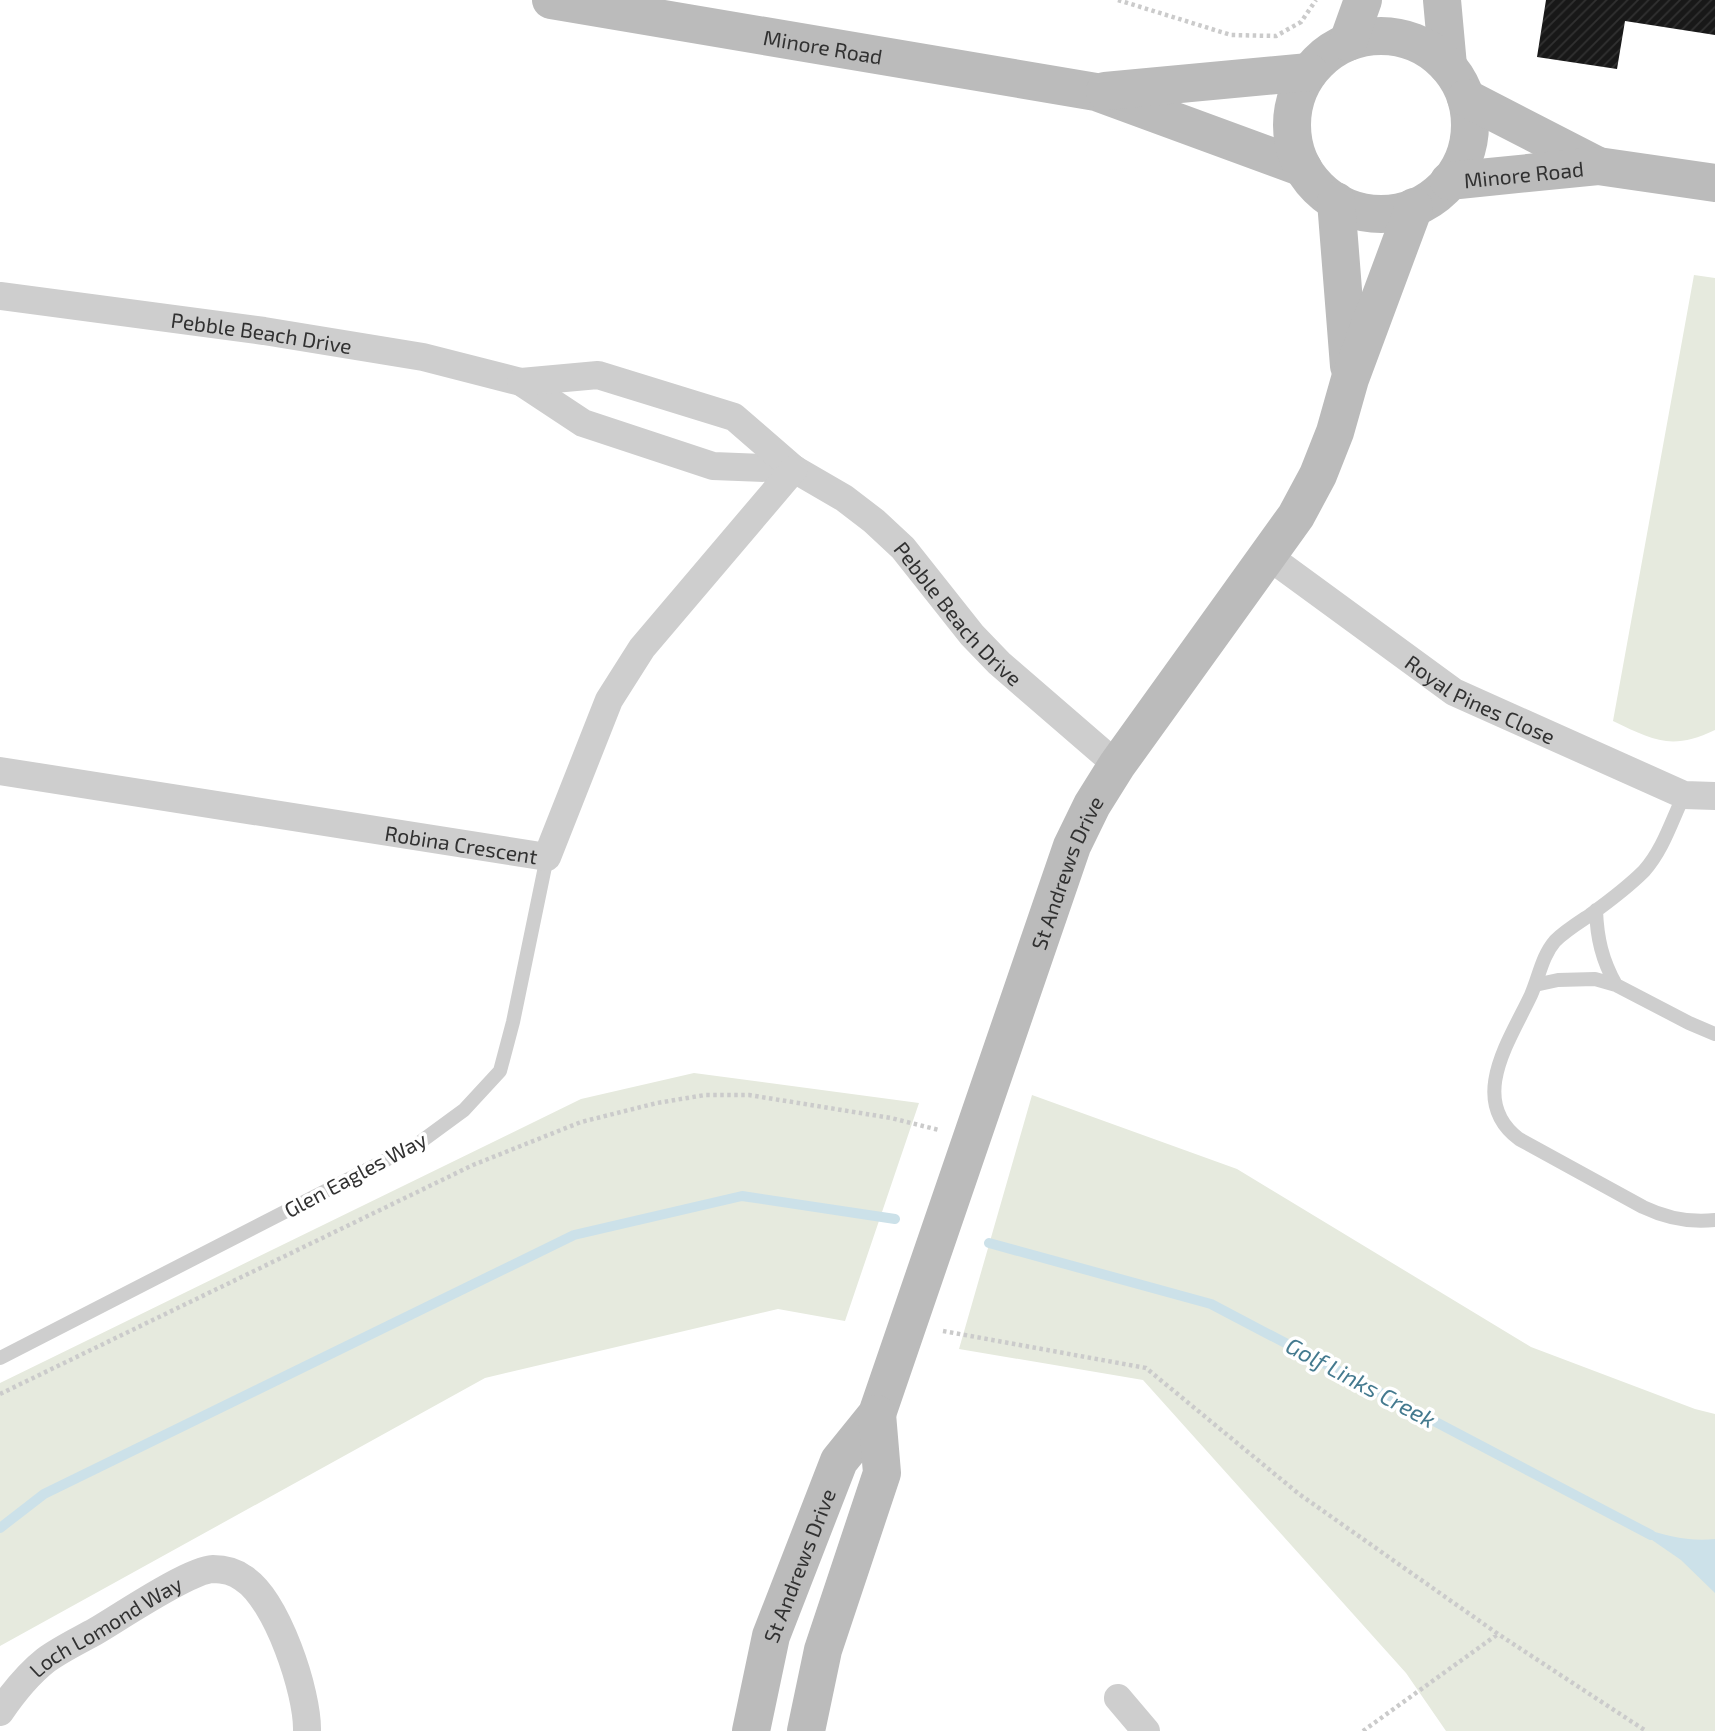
<svg xmlns="http://www.w3.org/2000/svg" width="1715" height="1731" font-family="'Exo 2',sans-serif">
<style>
.green{fill:#e6eade}
.water{fill:#cce1e9}
.lines{fill:none;stroke-linecap:round;stroke-linejoin:round}
.stream{stroke:#cce1e9;stroke-width:10}
.building{fill:url(#building-hatch)}
.path{stroke:#cbcbcb;stroke-width:4.5;stroke-dasharray:3.5 3.5;stroke-linecap:butt}
.lane{stroke:#cecece;stroke-width:14}
.street{stroke:#cecece;stroke-width:28}
.secondary{stroke:#bbb;stroke-width:38}
.labels{text-anchor:middle;dominant-baseline:central;stroke-width:7;stroke-linejoin:round;paint-order:stroke}
.street-label{font-size:21px;fill:#313131;stroke:#fff}
.water-label{font-size:23px;font-style:italic;fill:#447a8f;stroke:#fff}
</style>
<defs>
<pattern id="building-hatch" width="6" height="6" patternUnits="userSpaceOnUse" patternTransform="scale(1.75)"><rect width="6" height="6" fill="#181818"/><path d="M-1 1l2-2M0 6l6-6M5 7l2-2" fill="none" stroke="#313131"/></pattern>
</defs>
<rect width="100%" height="100%" fill="#fff"/>
<path class="green" d="M1694 275 1715 278V730C1671 751 1653 740 1613 721Z
M694 1073 919 1103 845 1321 778 1309 485 1378 0 1646V1383L581 1099Z
M1032 1095 1237 1169 1531 1347 1695 1409 1715 1414V1731H1446L1406 1673 1143 1380 959 1349Z"/>
<path class="water" d="M1642 1528C1666 1536 1690 1542 1715 1539V1593L1681 1560 1639 1531Z"/>
<g class="lines">
<path class="stream" d="M989 1243 1211 1304 1651 1535
M0 1528 44 1494 574 1235 742 1196 895 1219"/>
</g>
<path class="building" d="M1546 0H1715V35L1625 21 1617 69 1537 57Z"/>
<g class="lines">
<path class="path" d="M1118 0 1231 35 1276 36 1301 22 1316 0
M943 1331 1146 1368 1299 1494 1498 1634 1646 1731
M0 1394 473 1165 581 1122 657 1103 705 1095H749L891 1118 939 1130
M1363 1731 1498 1634"/>
<path class="lane" d="M1684 795C1672 820 1663 850 1644 871 1628 887 1608 902 1590 915 1578 923 1565 931 1555 941 1542 956 1539 977 1531 995 1510 1040 1467 1100 1519 1139L1643 1207C1666 1218 1689 1223 1715 1220
M1596 910C1597 938 1602 960 1616 985
M1535 985 1558 980 1595 979 1616 985 1689 1023 1715 1034
M0 1358 419 1143 464 1110 500 1071 513 1022 547 857"/>
<g class="street">
<path id="s1" d="M0 296 264 331 423 357 521 382 583 423 713 466 794 469"/>
<path id="s2" d="M521 382 598 375 734 417 794 469 844 498 874 521 903 548 972 635 999 663 1117 765"/>
<path id="s3" d="M1268 556 1454 692 1684 795 1715 796"/>
<path id="s4" d="M0 771 547 857 609 700 642 648 794 469"/>
<path d="M1118 1698 1146 1731"/>
<path id="s5" d="M0 1712C13 1693 27 1675 46 1660 61 1649 80 1640 96 1631 120 1617 189 1570 213 1569 223 1569 235 1572 243 1578 277 1599 308 1693 307 1731"/>
</g>
<g class="secondary">
<path id="s6" d="M551 0 1096 92 1303 168"/>
<path d="M1442 0 1448 66"/>
<circle cx="1381" cy="125" r="89"/>
<path d="M1348 42 1363 0"/>
<path d="M1105 91 1309 72"/>
<path d="M1466 98 1598 166"/>
<path id="s7" d="M1449 181 1598 166 1715 183"/>
<path d="M1336 201 1349 366"/>
<path id="s8" d="M751 1731 771 1636 839 1461 877 1414 1072 846 1092 805 1117 765 1296 516 1318 475 1335 432 1350 379 1414 207"/>
<path d="M806 1731 823 1650 882 1473 877 1414"/>
</g>
</g>
<g class="labels">
<g class="street-label">
<text stroke="none"><textPath href="#s6" startOffset="276">Minore Road</textPath></text>
<text stroke="none"><textPath href="#s7" startOffset="75">Minore Road</textPath></text>
<text stroke="none"><textPath href="#s1" startOffset="264">Pebble Beach Drive</textPath></text>
<text stroke="none"><textPath href="#s2" startOffset="520">Pebble Beach Drive</textPath></text>
<text stroke="none"><textPath href="#s3" startOffset="257">Royal Pines Close</textPath></text>
<text stroke="none"><textPath href="#s4" startOffset="467">Robina Crescent</textPath></text>
<text stroke="none"><textPath href="#s8" startOffset="919">St Andrews Drive</textPath></text>
<text transform="translate(355 1174) rotate(-28)">Glen Eagles Way</text>
<text stroke="none"><textPath href="#s8" startOffset="173">St Andrews Drive</textPath></text>
<text stroke="none"><textPath href="#s5" startOffset="138">Loch Lomond Way</textPath></text>
</g>
<g class="water-label">
<text transform="translate(1361 1382) rotate(28)">Golf Links Creek</text>
</g>
</g>
</svg>
